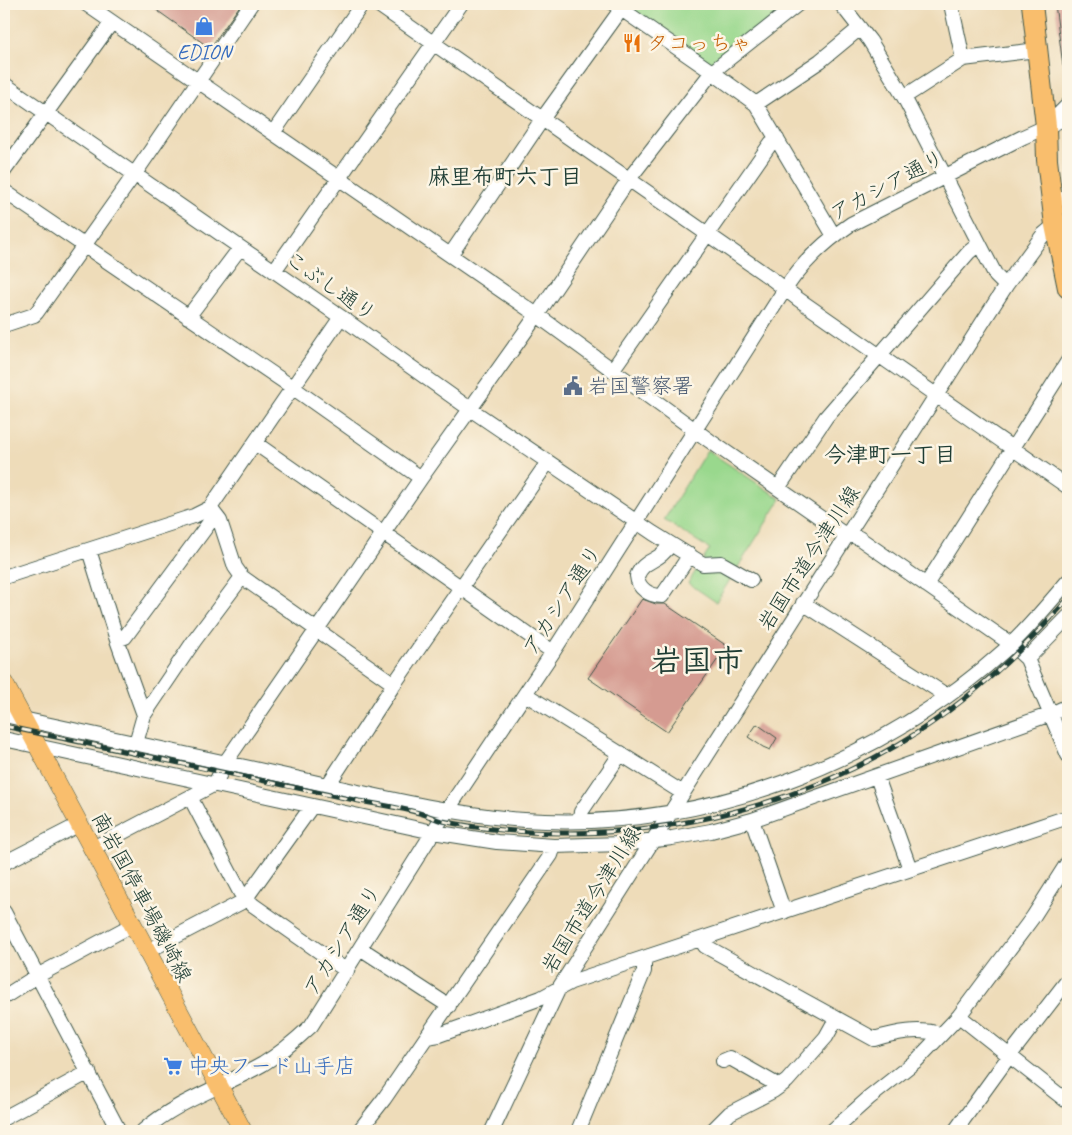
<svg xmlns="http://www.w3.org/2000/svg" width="1072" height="1135" font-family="Caveat,'Klee One',sans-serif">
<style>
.green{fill:#99d88d;stroke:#5c8a60}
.building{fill:#d59b91}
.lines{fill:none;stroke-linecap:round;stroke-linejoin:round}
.minor-casing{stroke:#3e5548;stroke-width:16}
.major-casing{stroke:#3e5548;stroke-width:19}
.highway-casing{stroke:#3e5548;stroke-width:22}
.minor{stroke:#fff;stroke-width:14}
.major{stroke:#f9be6d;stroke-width:18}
.highway{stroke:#f9be6d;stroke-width:20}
.rail-casing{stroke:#1f3d34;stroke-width:5}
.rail{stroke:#fcf5e5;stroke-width:3;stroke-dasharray:9;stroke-linecap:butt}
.labels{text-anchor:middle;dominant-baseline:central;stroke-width:5;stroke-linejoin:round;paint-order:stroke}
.food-label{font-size:21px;fill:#c56008;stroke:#fcf5e5;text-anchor:start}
.shop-label{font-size:21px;fill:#366cbe;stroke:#fcf5e5}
.street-label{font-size:21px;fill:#1f3d34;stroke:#fcf5e5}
.service-label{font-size:21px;fill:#4e5e75;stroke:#fcf5e5;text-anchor:start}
.neighbourhood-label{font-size:22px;font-weight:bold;fill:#1f3d34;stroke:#fcf5e5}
.town-label{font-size:31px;font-weight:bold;fill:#1f3d34;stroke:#fcf5e5}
</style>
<rect width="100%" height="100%" fill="#fcf5e5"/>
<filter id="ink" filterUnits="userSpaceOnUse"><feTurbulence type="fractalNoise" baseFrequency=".02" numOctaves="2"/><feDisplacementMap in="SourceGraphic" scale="10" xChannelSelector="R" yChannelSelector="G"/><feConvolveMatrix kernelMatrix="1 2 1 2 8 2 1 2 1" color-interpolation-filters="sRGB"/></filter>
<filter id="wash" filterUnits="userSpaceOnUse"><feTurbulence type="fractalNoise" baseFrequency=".0096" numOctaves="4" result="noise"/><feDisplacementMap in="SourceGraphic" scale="20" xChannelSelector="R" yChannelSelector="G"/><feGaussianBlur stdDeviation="1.12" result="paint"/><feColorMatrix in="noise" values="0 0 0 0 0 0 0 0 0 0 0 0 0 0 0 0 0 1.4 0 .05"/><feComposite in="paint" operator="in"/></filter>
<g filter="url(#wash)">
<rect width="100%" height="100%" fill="#eedcb9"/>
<path class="green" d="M633 4H791L712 65 629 8Z
M707 450 781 499 716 602 688 583 710 549 664 520Z"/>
<g id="blocks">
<path class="building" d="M148 4H241L210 48Z
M1055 4H1068V65L1063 66Z
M642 599 656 604H665L727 646 667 732 588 678Z
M757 724 777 738 770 750 763 747 748 737Z"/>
</g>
</g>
<g filter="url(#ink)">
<use href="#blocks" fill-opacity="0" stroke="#3e5548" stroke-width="1"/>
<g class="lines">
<g class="minor-casing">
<path id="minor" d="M86 4 537 315 710 441 841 532 859 538 1011 644 1027 659 1068 755
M377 4 772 279 798 299 1068 487
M614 4 712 72 756 104 834 236
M841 4 870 41 904 97 996 276 1002 282 1007 284
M951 4 963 59 1037 50
M4 84 348 322 470 409 653 533 703 564 721 563 751 580
M904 97 963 59
M756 104 820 61 860 28
M1052 121 1068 105
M273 133 362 4
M4 171 112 22
M4 191 292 387 421 478
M1052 200 1068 198
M451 254 543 118 625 4
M274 271 461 4
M188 317 240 248
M4 325 34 315 37 312 134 175 251 4
M613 369 771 143 777 139
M255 443 553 652
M778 488 826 417 969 252 979 244
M210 508 220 521 235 567 242 577 394 684
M670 544C660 563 644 558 637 576 638 589 650 596 662 596L690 555
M89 550 117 640 144 715
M4 577 194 516 210 508 341 317
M926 585 1068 361
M803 603 941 692 945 697
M117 640 125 637 215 515
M1027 659 1068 617
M525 694 683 793
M4 715C100 736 196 756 291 777 368 794 446 814 524 820 699 832 876 766 1006 649 1027 630 1050 602 1068 581
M4 739 433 832 497 842 554 846 622 844 672 838 711 831 752 820 1051 714 1068 706
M136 743 144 715 194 641 242 577
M877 777 910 869
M328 785 394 684 548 462
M190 797 240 892 253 905 347 971
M579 820 581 812 621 753
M752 820 784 912
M91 849 215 784 225 763 421 478 537 315 629 179 712 72 798 4
M4 863 78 825
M4 912 119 1131
M701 939 705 946 874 1039C897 1032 918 1028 941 1034
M360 948 449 1006
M146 952 240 903 246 898 312 806
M4 997 37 976 132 925
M959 1016 1068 1102
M427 1037 439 1035 541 998 571 982 1068 817
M723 1061 730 1058 774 1083 778 1087
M4 1118 89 1072
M143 1131C178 1100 223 1087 263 1064 281 1053 296 1040 311 1026L440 821 553 652 785 289C803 262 824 242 851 224L1023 137 1068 117
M359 1131 384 1099 551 855 554 846
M492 1131 559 988 1007 284 1043 235 1055 225
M578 1131 644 971V958
M712 1131 730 1113 773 1091 787 1081 826 1037 836 1019
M832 1131 869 1098 917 1060 959 1016 1033 917 1068 862
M955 1131 1010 1055 1068 980"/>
</g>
<g class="major-casing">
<path id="major" d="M4 683 243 1131"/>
</g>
<g class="highway-casing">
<path id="highway" d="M1032 4 1046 126 1047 160 1055 225 1068 288"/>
</g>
<use href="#minor" class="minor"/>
<use href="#major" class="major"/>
<use href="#highway" class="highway"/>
<g class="rail-casing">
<path id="rail" d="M4 726C122 750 240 777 359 801 381 805 404 808 426 815 432 817 437 820 443 821 477 829 527 833 563 833 678 834 799 803 899 744 963 706 1019 655 1068 599"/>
</g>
<use href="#rail" class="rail"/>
</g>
</g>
<defs>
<g id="shop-bare" transform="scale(1.5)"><path d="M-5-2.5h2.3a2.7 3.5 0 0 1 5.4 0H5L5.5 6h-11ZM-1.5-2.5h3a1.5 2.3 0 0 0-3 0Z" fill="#3f7fe0" stroke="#fcf5e5" stroke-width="2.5" paint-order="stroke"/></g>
<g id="restaurant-bare" transform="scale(1.5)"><path d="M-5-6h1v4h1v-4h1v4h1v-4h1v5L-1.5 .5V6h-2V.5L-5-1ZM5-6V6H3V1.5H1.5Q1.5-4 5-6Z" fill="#e8710a" stroke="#fcf5e5" stroke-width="2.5" paint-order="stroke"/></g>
<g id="civic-bare" transform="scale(1.5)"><path d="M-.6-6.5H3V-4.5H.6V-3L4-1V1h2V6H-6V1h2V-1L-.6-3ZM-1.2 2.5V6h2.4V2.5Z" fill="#5c6f8a" stroke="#fcf5e5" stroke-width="2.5" paint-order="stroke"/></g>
<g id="supermarket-bare" transform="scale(1.5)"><path d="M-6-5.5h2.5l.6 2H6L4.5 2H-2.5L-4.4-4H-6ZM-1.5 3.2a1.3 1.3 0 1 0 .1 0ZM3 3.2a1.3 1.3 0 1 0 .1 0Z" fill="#3f7fe0" stroke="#fcf5e5" stroke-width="2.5" paint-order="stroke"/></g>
</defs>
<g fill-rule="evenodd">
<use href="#shop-bare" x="204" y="26"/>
<use href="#restaurant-bare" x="632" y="43"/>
<use href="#civic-bare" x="573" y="386"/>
<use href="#supermarket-bare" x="173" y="1066"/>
</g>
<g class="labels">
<g class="food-label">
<text x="647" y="43">タコっちゃ</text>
</g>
<g class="shop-label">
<text x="204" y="52">EDION</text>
<text x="188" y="1066" text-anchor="start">中央フード山手店</text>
</g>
<g class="street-label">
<text transform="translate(887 185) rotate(-28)">アカシア通り</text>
<text transform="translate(331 286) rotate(35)">こぶし通り</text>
<text transform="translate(809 558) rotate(-57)">岩国市道今津川線</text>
<text transform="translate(562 600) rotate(-57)">アカシア通り</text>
<text transform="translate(142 897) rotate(62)">南岩国停車場磯崎線</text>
<text transform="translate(591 900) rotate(-58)">岩国市道今津川線</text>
<text transform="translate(342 940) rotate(-58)">アカシア通り</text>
</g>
<g class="service-label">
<text x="588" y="386">岩国警察署</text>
</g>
<g class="neighbourhood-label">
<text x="505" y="177">麻里布町六丁目</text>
<text x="890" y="455">今津町一丁目</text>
</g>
<g class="town-label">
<text x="697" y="660">岩国市</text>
</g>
</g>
<rect width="1072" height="1135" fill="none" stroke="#fcf5e5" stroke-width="20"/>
</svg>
